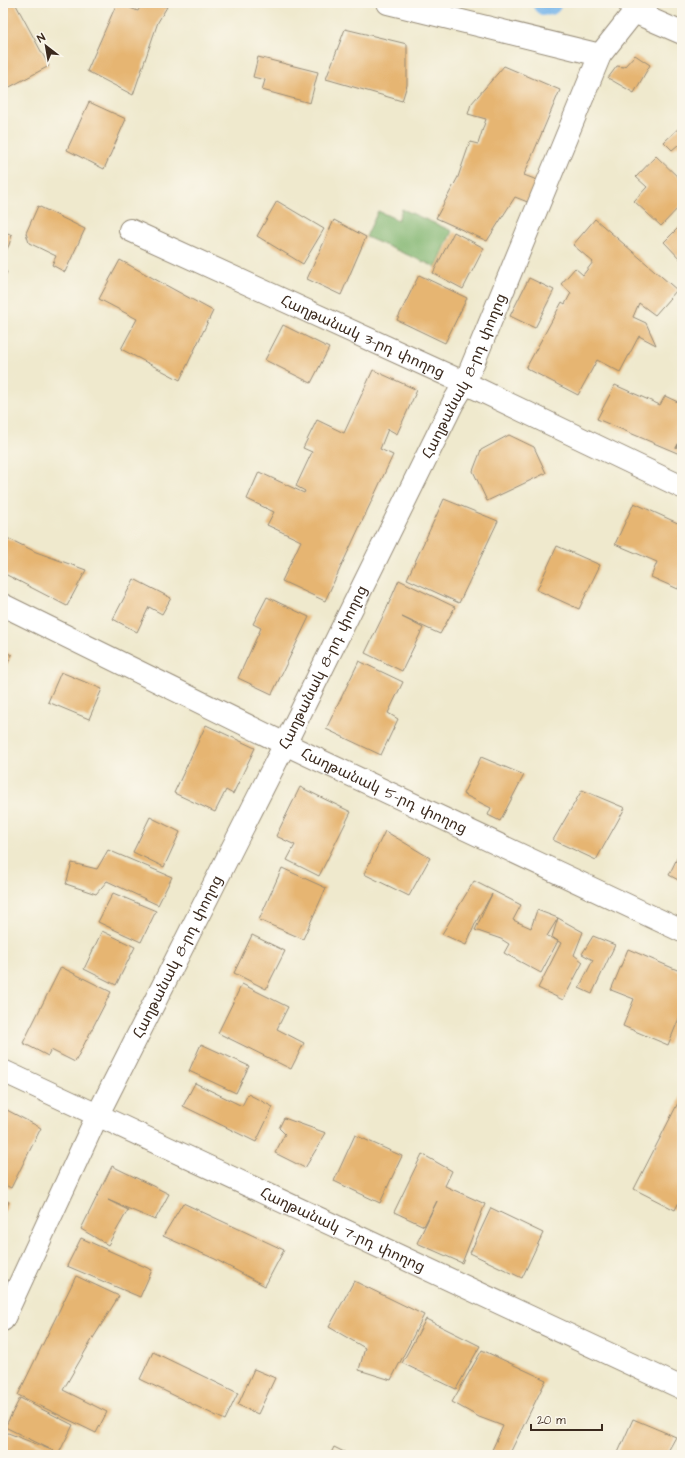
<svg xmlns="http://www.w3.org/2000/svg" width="685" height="1458" font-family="'Architects Daughter','Noto Sans Armenian',sans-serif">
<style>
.forest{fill:#86b874;stroke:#607149}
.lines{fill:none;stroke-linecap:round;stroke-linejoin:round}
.canal{stroke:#77b5ea;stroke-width:25}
.building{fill:#e6b572}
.minor-casing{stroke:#958a76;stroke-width:24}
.major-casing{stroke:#958a76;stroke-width:24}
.minor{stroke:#fff;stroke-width:22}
.major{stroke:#fff;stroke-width:22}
.labels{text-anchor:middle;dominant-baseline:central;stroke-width:4;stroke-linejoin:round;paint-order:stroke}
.street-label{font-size:15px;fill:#3b2a1e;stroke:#fbf7ec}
</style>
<rect width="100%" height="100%" fill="#fbf7ec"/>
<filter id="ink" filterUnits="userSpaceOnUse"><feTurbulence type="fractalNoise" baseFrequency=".025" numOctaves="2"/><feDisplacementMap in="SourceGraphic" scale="8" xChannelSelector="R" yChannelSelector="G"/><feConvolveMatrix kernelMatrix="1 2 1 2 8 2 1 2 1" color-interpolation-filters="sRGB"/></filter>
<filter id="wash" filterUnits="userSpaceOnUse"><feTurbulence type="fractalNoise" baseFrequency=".012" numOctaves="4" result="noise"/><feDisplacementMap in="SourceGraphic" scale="16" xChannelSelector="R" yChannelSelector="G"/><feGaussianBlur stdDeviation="0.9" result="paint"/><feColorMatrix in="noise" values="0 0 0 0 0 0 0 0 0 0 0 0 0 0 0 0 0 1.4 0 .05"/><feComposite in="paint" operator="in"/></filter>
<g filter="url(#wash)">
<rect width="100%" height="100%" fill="#efe9cd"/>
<path class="forest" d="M402 209 452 231 436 267 366 237 378 211 398 220Z"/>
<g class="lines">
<path class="canal" d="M545 3H549"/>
</g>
<g id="blocks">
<path class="building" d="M13 3H15L49 66 6 89 3 85V8Z
M117 3 138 11 142 3H157L167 7 158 22 133 95 87 71Z
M345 29 407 44V85L402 101 326 79Z
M635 55 650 65 634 93 608 78 617 66 624 67Z
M258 57 318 72 310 103 262 90 265 80 253 77Z
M504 66 560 90 524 175 537 180 530 203 515 197 487 241 436 218 458 177 470 142 478 144 486 119 468 114 471 104Z
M89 102 126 119 104 169 67 150Z
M682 125V149L678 145 672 150 664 142Z
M656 156 682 181V204L661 226 634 201 647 187 636 177Z
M277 201 324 229 303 264 257 236Z
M38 206 85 229 65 272 52 265 56 256 29 243 26 233Z
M595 219 677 290 655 315 639 303 633 317 646 323 656 345 639 336 620 372 597 360 578 395 526 368 562 302 565 304 571 293 561 284 575 268 583 275 593 262 573 245Z
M334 220 366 237 341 295 307 279Z
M682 224V261L664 242Z
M3 231 12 235 9 245 3 257Z
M454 232 484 248 463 289 433 273Z
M120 260 213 311 180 380 121 349 137 319 99 299Z
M3 270 7 272 3 280Z
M419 275 467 298 445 343 397 320Z
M529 278 554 290 535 328 510 316Z
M283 325 329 348 311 383 265 360Z
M373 370 417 390 397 434 388 429 380 449 393 455 325 601 282 581 301 541 267 525 274 512 247 499 259 472 304 493 305 491 296 486 312 452 303 448 317 420 344 433Z
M615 385 660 405 665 396 682 404V436L676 448 682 439V455L597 419Z
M509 435 534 447 546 473 487 501 473 471 481 450Z
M444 499 498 521 459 603 407 579Z
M634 503 682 525V580L678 589 651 577 657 562 615 544Z
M3 536 36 552 86 570 67 606 3 573Z
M557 546 600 565 579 609 537 590Z
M134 579 171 598 162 614 149 607 137 632 113 619Z
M399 580 455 607 440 634 402 617 423 628 402 671 365 653 386 610Z
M267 597 309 617 272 694 238 678 261 628 253 624Z
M3 651 12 655 3 672Z
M359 661 403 682 388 713 398 719 381 755 326 729Z
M61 672 102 689 89 719 48 702Z
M206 725 255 748 233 794 226 790 215 812 174 793Z
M481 757 524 775 500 821 488 815 491 808 463 794Z
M300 787 351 812 319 876 287 860 295 845 276 836Z
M582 790 625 808 596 860 553 840Z
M150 817 180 832 164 867 133 852Z
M385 831 430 858 409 896 364 874Z
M682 848V882L669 875Z
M108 850 172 877 158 905 107 881 96 894 66 884 72 863 97 869Z
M282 868 326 888 303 939 259 920Z
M474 881 521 905 513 920 531 928 537 910 558 918 547 936 558 941 541 973 504 953 509 944 501 939 475 930 492 894 476 922 466 945 442 934Z
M113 893 156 911 141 942 98 922Z
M558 918 583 932 574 955 583 962 563 1000 538 988 561 943 552 937Z
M102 931 135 947 116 985 84 969Z
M252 935 285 951 266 989 234 973Z
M593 936 615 945 592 994 579 988 593 960 582 954Z
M628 949 682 972V1011L668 1045 623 1026 634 999 611 990Z
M61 967 111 992 75 1062 51 1050 48 1056 23 1043Z
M242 984 288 1007 277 1029 304 1043 291 1069 218 1033Z
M201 1044 249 1066 236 1093 189 1071Z
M195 1083 242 1106 248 1094 273 1107 256 1142 183 1106Z
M682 1095V1196L675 1210 634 1189Z
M7 1110 41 1128 11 1188 3 1184V1118Z
M284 1118 326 1133 305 1168 275 1153 285 1134 279 1128Z
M355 1135 402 1156 380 1203 334 1181Z
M422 1154 452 1171 445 1186 485 1204 462 1263 417 1243 437 1201 424 1226 394 1212Z
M112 1166 169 1194 155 1220 108 1200 128 1210 108 1245 81 1229Z
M3 1200 9 1202 3 1214Z
M183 1203 284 1250 265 1286 215 1259 163 1236Z
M491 1208 543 1233 522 1278 470 1253Z
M81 1238 152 1270 140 1297 67 1266Z
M76 1276 119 1296 90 1343 63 1390 107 1412 96 1433 18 1395Z
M354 1281 424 1315 391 1380 359 1370 365 1348 329 1327Z
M426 1319 480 1346 456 1389 402 1363Z
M482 1350 546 1380 509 1455H501L492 1450 503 1426 479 1417 452 1402Z
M153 1352 238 1393 225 1420 140 1379Z
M254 1369 275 1378 258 1414 238 1405Z
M20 1398 73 1425 58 1455H3V1431L54 1451 5 1427Z
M633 1419 676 1437 666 1455H617Z
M334 1447 350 1455H330Z"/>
</g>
</g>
<g filter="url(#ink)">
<use href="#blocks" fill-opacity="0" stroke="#958a76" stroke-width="1"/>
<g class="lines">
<g class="minor-casing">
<g id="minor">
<path d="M388 3 600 55"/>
<path id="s1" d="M130 230 465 383 682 487"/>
<path id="s2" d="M3 605 285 744 682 931"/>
<path id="s3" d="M3 1071 682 1388"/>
<path id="s4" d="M3 1320 97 1116 285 744 453 403 465 383 600 55 634 12 647 3"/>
</g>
</g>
<g class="major-casing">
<path id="major" d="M629 3 634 12 682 33"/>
</g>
<use href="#minor" class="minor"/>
<use href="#major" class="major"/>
</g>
</g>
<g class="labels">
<g class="street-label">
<text stroke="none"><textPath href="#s1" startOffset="256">Հաղթանակ 3-րդ փողոց</textPath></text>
<text stroke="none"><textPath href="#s4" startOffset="1051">Հաղթանակ 8-րդ փողոց</textPath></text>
<text stroke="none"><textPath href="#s4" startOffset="727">Հաղթանակ 8-րդ փողոց</textPath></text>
<text stroke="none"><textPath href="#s2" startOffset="424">Հաղթանակ 5-րդ փողոց</textPath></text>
<text stroke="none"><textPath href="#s4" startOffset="403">Հաղթանակ 8-րդ փողոց</textPath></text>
<text stroke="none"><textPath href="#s3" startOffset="375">Հաղթանակ 7-րդ փողոց</textPath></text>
</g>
</g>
<rect width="685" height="1458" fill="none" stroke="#fbf7ec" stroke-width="16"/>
<g transform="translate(46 46) rotate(329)" stroke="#fbf7ec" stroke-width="3" paint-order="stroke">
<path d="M0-3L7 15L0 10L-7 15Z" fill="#3b2a1e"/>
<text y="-6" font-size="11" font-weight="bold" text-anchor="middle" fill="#3b2a1e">N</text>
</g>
<path d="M531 1424v6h71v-6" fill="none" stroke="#3b2a1e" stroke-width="2"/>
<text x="537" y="1424" font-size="12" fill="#3b2a1e" stroke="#fbf7ec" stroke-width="3" paint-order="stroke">20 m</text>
</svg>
